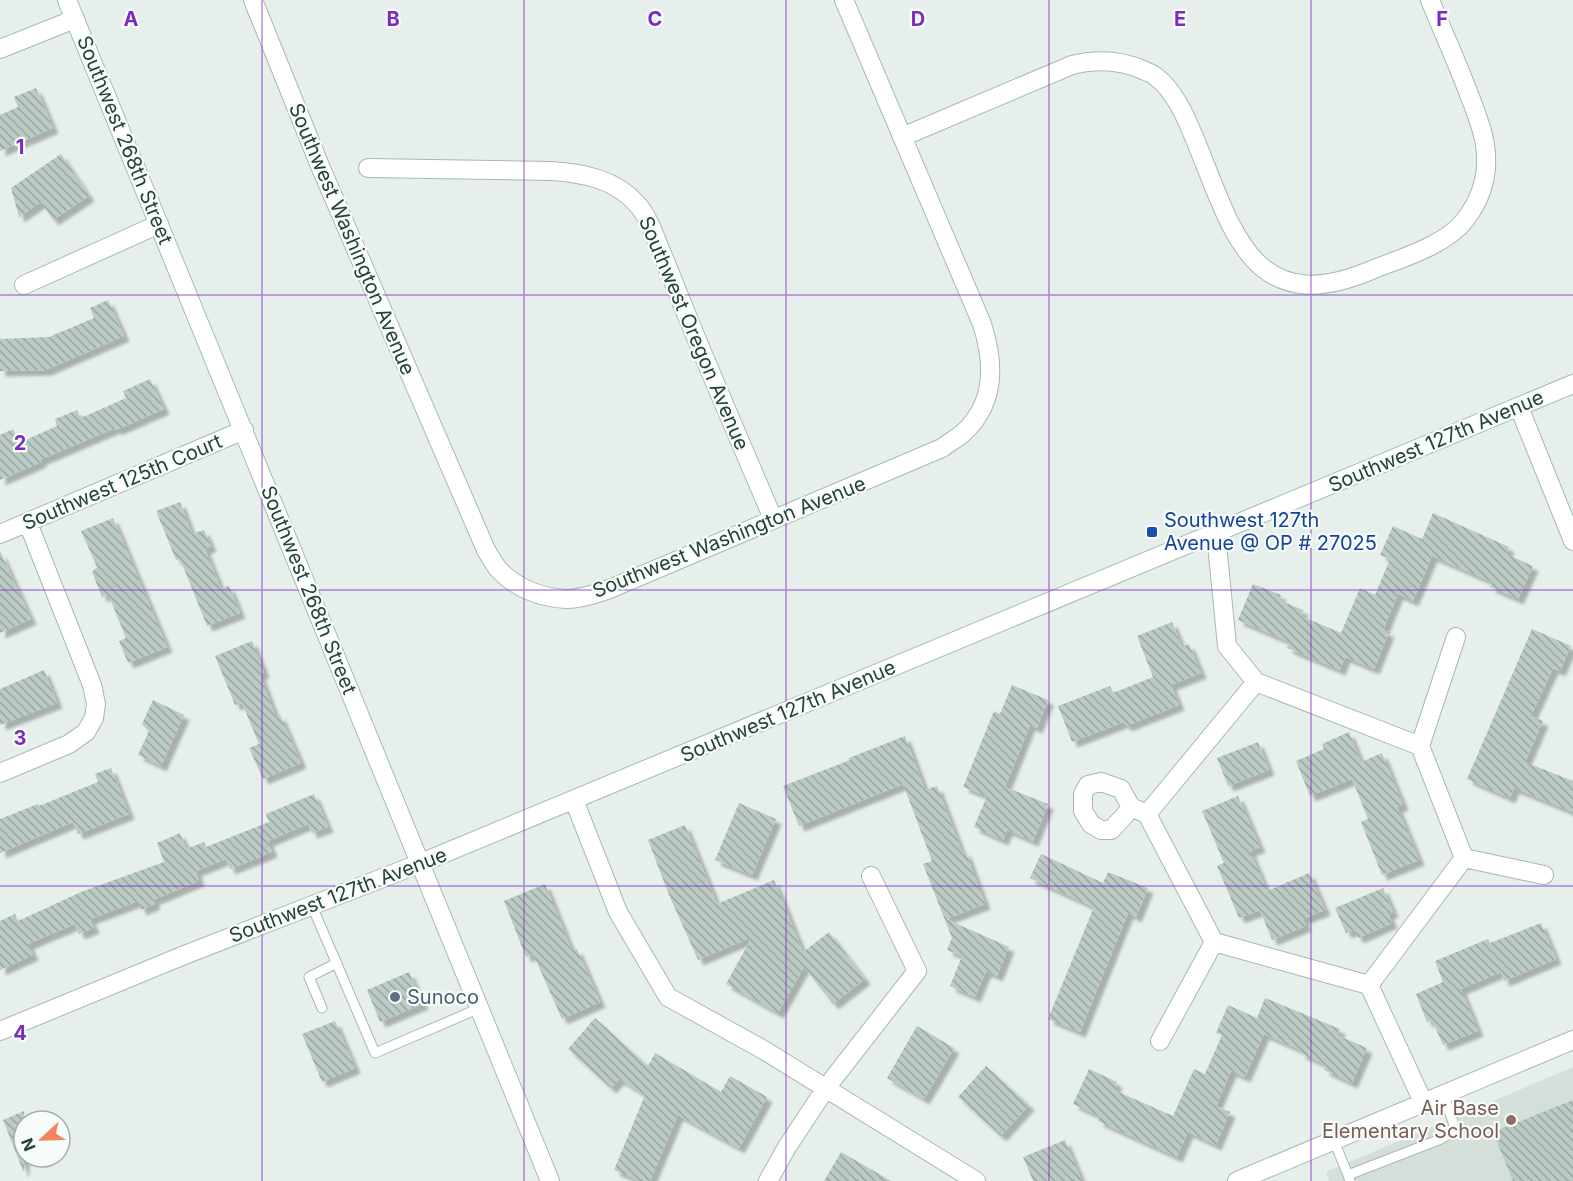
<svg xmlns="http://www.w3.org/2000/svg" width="1573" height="1181" font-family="Inter,sans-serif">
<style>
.built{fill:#d4dfda}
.building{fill:url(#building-back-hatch);filter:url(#shadow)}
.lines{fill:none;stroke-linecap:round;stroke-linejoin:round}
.service-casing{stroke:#a8b8b2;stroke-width:11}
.minor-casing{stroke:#a8b8b2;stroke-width:20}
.tertiary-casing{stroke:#a8b8b2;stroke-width:20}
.secondary-casing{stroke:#a4bbb3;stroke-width:20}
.service{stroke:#fff;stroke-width:9}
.minor{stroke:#fff;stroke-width:18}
.tertiary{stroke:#fff;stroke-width:18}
.secondary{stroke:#fff;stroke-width:18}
.grid{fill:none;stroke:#7b2cbf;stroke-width:1.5;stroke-opacity:0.55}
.transit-dot{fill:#1a4fb4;stroke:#f7fbf9;stroke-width:2}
.service-dot{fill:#5c6f8a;stroke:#f7fbf9;stroke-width:2}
.education-dot{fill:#8d6e63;stroke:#f7fbf9;stroke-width:2}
.labels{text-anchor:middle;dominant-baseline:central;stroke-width:4.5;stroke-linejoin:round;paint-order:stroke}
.street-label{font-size:20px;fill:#24423a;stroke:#f7fbf9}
.transit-label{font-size:20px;fill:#164399;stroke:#f7fbf9;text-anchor:start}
.service-label{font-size:20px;fill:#4e5e75;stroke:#f7fbf9;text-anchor:start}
.education-label{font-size:20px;fill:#785e54;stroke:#f7fbf9;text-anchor:end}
.grid-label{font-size:20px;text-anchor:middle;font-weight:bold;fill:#7b2cbf;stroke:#f7fbf9;stroke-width:4.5;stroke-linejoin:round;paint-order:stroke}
</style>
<defs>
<pattern id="building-back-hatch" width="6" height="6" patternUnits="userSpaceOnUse" patternTransform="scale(1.5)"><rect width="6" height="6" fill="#bbcac4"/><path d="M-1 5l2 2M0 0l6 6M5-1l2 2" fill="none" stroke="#98a6a0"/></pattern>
<filter id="shadow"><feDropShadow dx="5.5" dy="5.5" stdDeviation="1.5" flood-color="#0004"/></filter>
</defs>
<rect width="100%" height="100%" fill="#e6efeb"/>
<path class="built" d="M1573 1067V1181H1329L1326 1172Z"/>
<path class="building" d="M36 88 53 128 0 151V115L18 107 14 97Z
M61 154 89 196 53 220 41 202 19 217 11 188Z
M108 300 124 336 46 370 0 371V339L49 337 94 318 90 308Z
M150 379 164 409 116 430 115 428 40 460 41 462 0 480V435L13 429 19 443 57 426 55 419 77 410 81 418 126 398 123 391Z
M180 502 192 534 204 530 211 546 205 549 221 589 229 586 240 613 207 626 180 559 176 560 156 511Z
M1433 513 1509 547 1506 554 1533 566 1518 599 1490 587 1492 582 1432 556 1413 601 1398 594 1383 630 1389 632 1374 669 1345 657 1340 670 1287 648 1290 642 1238 620 1253 584 1281 595 1279 600 1303 610 1301 616 1341 633 1360 588 1375 595 1390 559 1380 555 1393 526 1422 539Z
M113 518 167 647 128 663 119 641 126 638 108 594 102 597 92 572 97 567 81 531Z
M0 551 31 619 0 633Z
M1172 622 1182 647 1189 644 1201 673 1171 685 1179 705 1126 726 1124 722 1072 742 1058 706 1110 686 1113 693 1153 677 1137 636Z
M1532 629 1571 646 1560 671 1553 668 1531 716 1543 721 1525 762 1573 781V812L1514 788 1510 798 1467 779Z
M252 641 264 672 260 675 276 717 280 715 301 763 263 779 249 748 259 744 242 703 235 705 215 656Z
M44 670 57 703 0 725V689Z
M1012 685 1048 700 1037 728 1030 725 1005 787 1048 804 1033 841 1007 830 1003 840 974 827 987 796 963 787 994 711 1000 714Z
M153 700 184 715 161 766 138 755 149 731 142 724Z
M1349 732 1361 762 1382 753 1403 805 1397 807 1419 860 1382 875 1361 822 1368 819 1352 779 1310 796 1296 761 1324 749 1322 744Z
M905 736 925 790 937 786 963 855 965 850 985 904 946 919 1009 947 997 976 986 971 975 997 950 986 962 956 947 950 952 938 923 864 932 861 903 784 799 826 783 786 850 760 849 758Z
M1258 742 1269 770 1228 786 1217 758Z
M111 768 129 814 78 834 73 822 0 853V819L38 804 39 806 98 782 95 774Z
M314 794 328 827 312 833 308 824 268 841 272 852 230 869 226 859 196 871 199 881 153 900 155 904 141 910 138 901 90 919 94 928 79 934 75 924 28 944 33 955 0 970V921L15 914 18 921 81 892 164 862 157 843 180 833 186 849 204 842 206 847 269 822 266 814Z
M1238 796 1260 847 1250 851 1267 891 1309 873 1325 910 1303 919 1306 926 1272 940 1260 910 1239 918 1217 866 1224 863 1202 811Z
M739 803 776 819 752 875 715 860Z
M685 825 717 904 774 880 803 952 829 932 865 979 833 1004 804 967 778 1013 726 984 752 937 698 960 669 895 648 840Z
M1041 854 1103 883 1108 872 1148 888 1136 917 1128 913 1080 1032 1048 1019 1094 907 1030 878Z
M545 884 572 951 577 949 600 1002 562 1019 533 954 526 957 504 901Z
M1383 888 1393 912 1388 914 1392 923 1358 938 1354 930 1346 933 1335 908Z
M1541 923 1556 959 1504 981 1501 972 1461 989 1478 1031 1443 1045 1432 1020 1427 1022 1416 994 1443 982 1435 961 1488 939 1490 943Z
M409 972 423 1004 380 1022 367 990Z
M1265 998 1340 1029 1337 1035 1367 1048 1352 1083 1324 1070 1326 1065 1300 1053 1301 1050 1264 1034 1245 1077 1231 1071 1216 1106 1230 1112 1216 1145 1188 1132 1177 1157 1098 1121 1100 1116 1073 1104 1089 1069 1117 1082 1114 1090 1173 1116 1194 1069 1205 1074 1222 1035 1216 1033 1228 1005 1257 1018Z
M595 1018 648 1066 655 1053 721 1092 730 1076 767 1097 739 1148 678 1115 650 1181H640L614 1170 645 1095 619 1079 611 1088 568 1049Z
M335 1021 355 1068 322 1082 302 1034Z
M917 1026 954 1048 924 1099 887 1078Z
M986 1066 1029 1105 1001 1136 958 1097Z
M1573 1100V1181H1513L1493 1132Z
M24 1111V1171H23L3 1120Z
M1065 1140 1082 1181H1033L1023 1157Z
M841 1152 891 1181H824Z"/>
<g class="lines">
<g class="service-casing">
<path id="service" d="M312 906 375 1053 480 1008
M322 1008 309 977 337 963
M1334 1141 1348 1175
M1350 1181 1348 1175 1441 1139 1450 1133 1454 1125 1444 1095"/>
</g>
<g class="minor-casing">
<path id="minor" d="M253 0 320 166 486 550C490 557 494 564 499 570 516 588 541 598 567 599 582 599 598 593 612 588L942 448C948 443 956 439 962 434 995 405 995 364 982 324L844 0
M0 49 75 19
M902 137 1072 65C1096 59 1120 60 1143 70 1147 72 1152 73 1155 76 1174 90 1185 115 1194 137 1232 227 1250 323 1374 269 1402 258 1446 245 1465 220 1486 193 1491 164 1482 131 1469 88 1447 42 1430 0
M368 168 551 171C583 173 615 179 637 204 648 216 654 234 660 249 669 270 677 291 686 313 714 382 744 450 773 519
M24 285 159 224
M1519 407 1573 541
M0 534 244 430
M1216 534 1227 646 1256 682 1420 746
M1456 637 1420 746 1464 858 1544 875
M0 773 69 744 86 732 94 718 96 704 92 685 28 523
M574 800 618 912 668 997 762 1049 976 1181
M1131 807 1125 815 1111 830H1101L1091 824 1083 811V794L1088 785 1101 782 1121 789 1131 807 1147 814 1256 682
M1147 814 1214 942 1369 985 1424 1104
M1369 985 1464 858
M1160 1041 1214 942
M768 1181 787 1147 826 1088 917 971 871 876
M1237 1181 1573 1040"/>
</g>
<g class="tertiary-casing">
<path id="tertiary" d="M0 1031 182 956 421 863"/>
</g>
<g class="secondary-casing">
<path id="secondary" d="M67 0 550 1181
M421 863 1573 384"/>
</g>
<use href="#service" class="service"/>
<use href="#minor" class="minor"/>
<use href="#tertiary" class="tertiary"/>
<use href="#secondary" class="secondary"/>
</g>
<path class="grid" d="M262 0V1181M524 0V1181M786 0V1181M1049 0V1181M1311 0V1181M0 295H1573M0 590H1573M0 886H1573"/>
<rect class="transit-dot" x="1146" y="526" width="12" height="12" rx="3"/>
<circle class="service-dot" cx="395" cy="997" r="6"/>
<circle class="education-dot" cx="1511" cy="1120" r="6"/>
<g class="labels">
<g class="street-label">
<text transform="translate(125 140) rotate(68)">Southwest 268th Street</text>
<text transform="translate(352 239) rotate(67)">Southwest Washington Avenue</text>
<text transform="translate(694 333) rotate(67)">Southwest Oregon Avenue</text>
<text transform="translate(1436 441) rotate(-23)">Southwest 127th Avenue</text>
<text transform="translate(122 482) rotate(-23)">Southwest 125th Court</text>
<text transform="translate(729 537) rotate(-22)">Southwest Washington Avenue</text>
<text transform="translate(309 590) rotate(68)">Southwest 268th Street</text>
<text transform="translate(788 711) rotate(-23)">Southwest 127th Avenue</text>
<text transform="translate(338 895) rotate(-21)">Southwest 127th Avenue</text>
</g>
<g class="transit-label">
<text x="1164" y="520">Southwest 127th<tspan x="1164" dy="23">Avenue @ OP # 27025</tspan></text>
</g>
<g class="service-label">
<text x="407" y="997">Sunoco</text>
</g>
<g class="education-label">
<text x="1499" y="1108">Air Base<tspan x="1499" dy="23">Elementary School</tspan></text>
</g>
</g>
<g class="grid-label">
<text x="131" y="26">A</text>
<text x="393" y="26">B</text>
<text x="655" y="26">C</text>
<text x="918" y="26">D</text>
<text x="1180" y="26">E</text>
<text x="1442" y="26">F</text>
<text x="20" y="154">1</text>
<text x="20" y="450">2</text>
<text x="20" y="745">3</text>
<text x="20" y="1040">4</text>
</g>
<g transform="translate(42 1139) rotate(248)"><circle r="28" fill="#f7fbf9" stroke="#a3b1ad" stroke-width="1.5"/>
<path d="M0-4.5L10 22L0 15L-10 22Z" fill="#f4845f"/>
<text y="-9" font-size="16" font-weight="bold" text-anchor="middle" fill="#24423a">N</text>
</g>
</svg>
